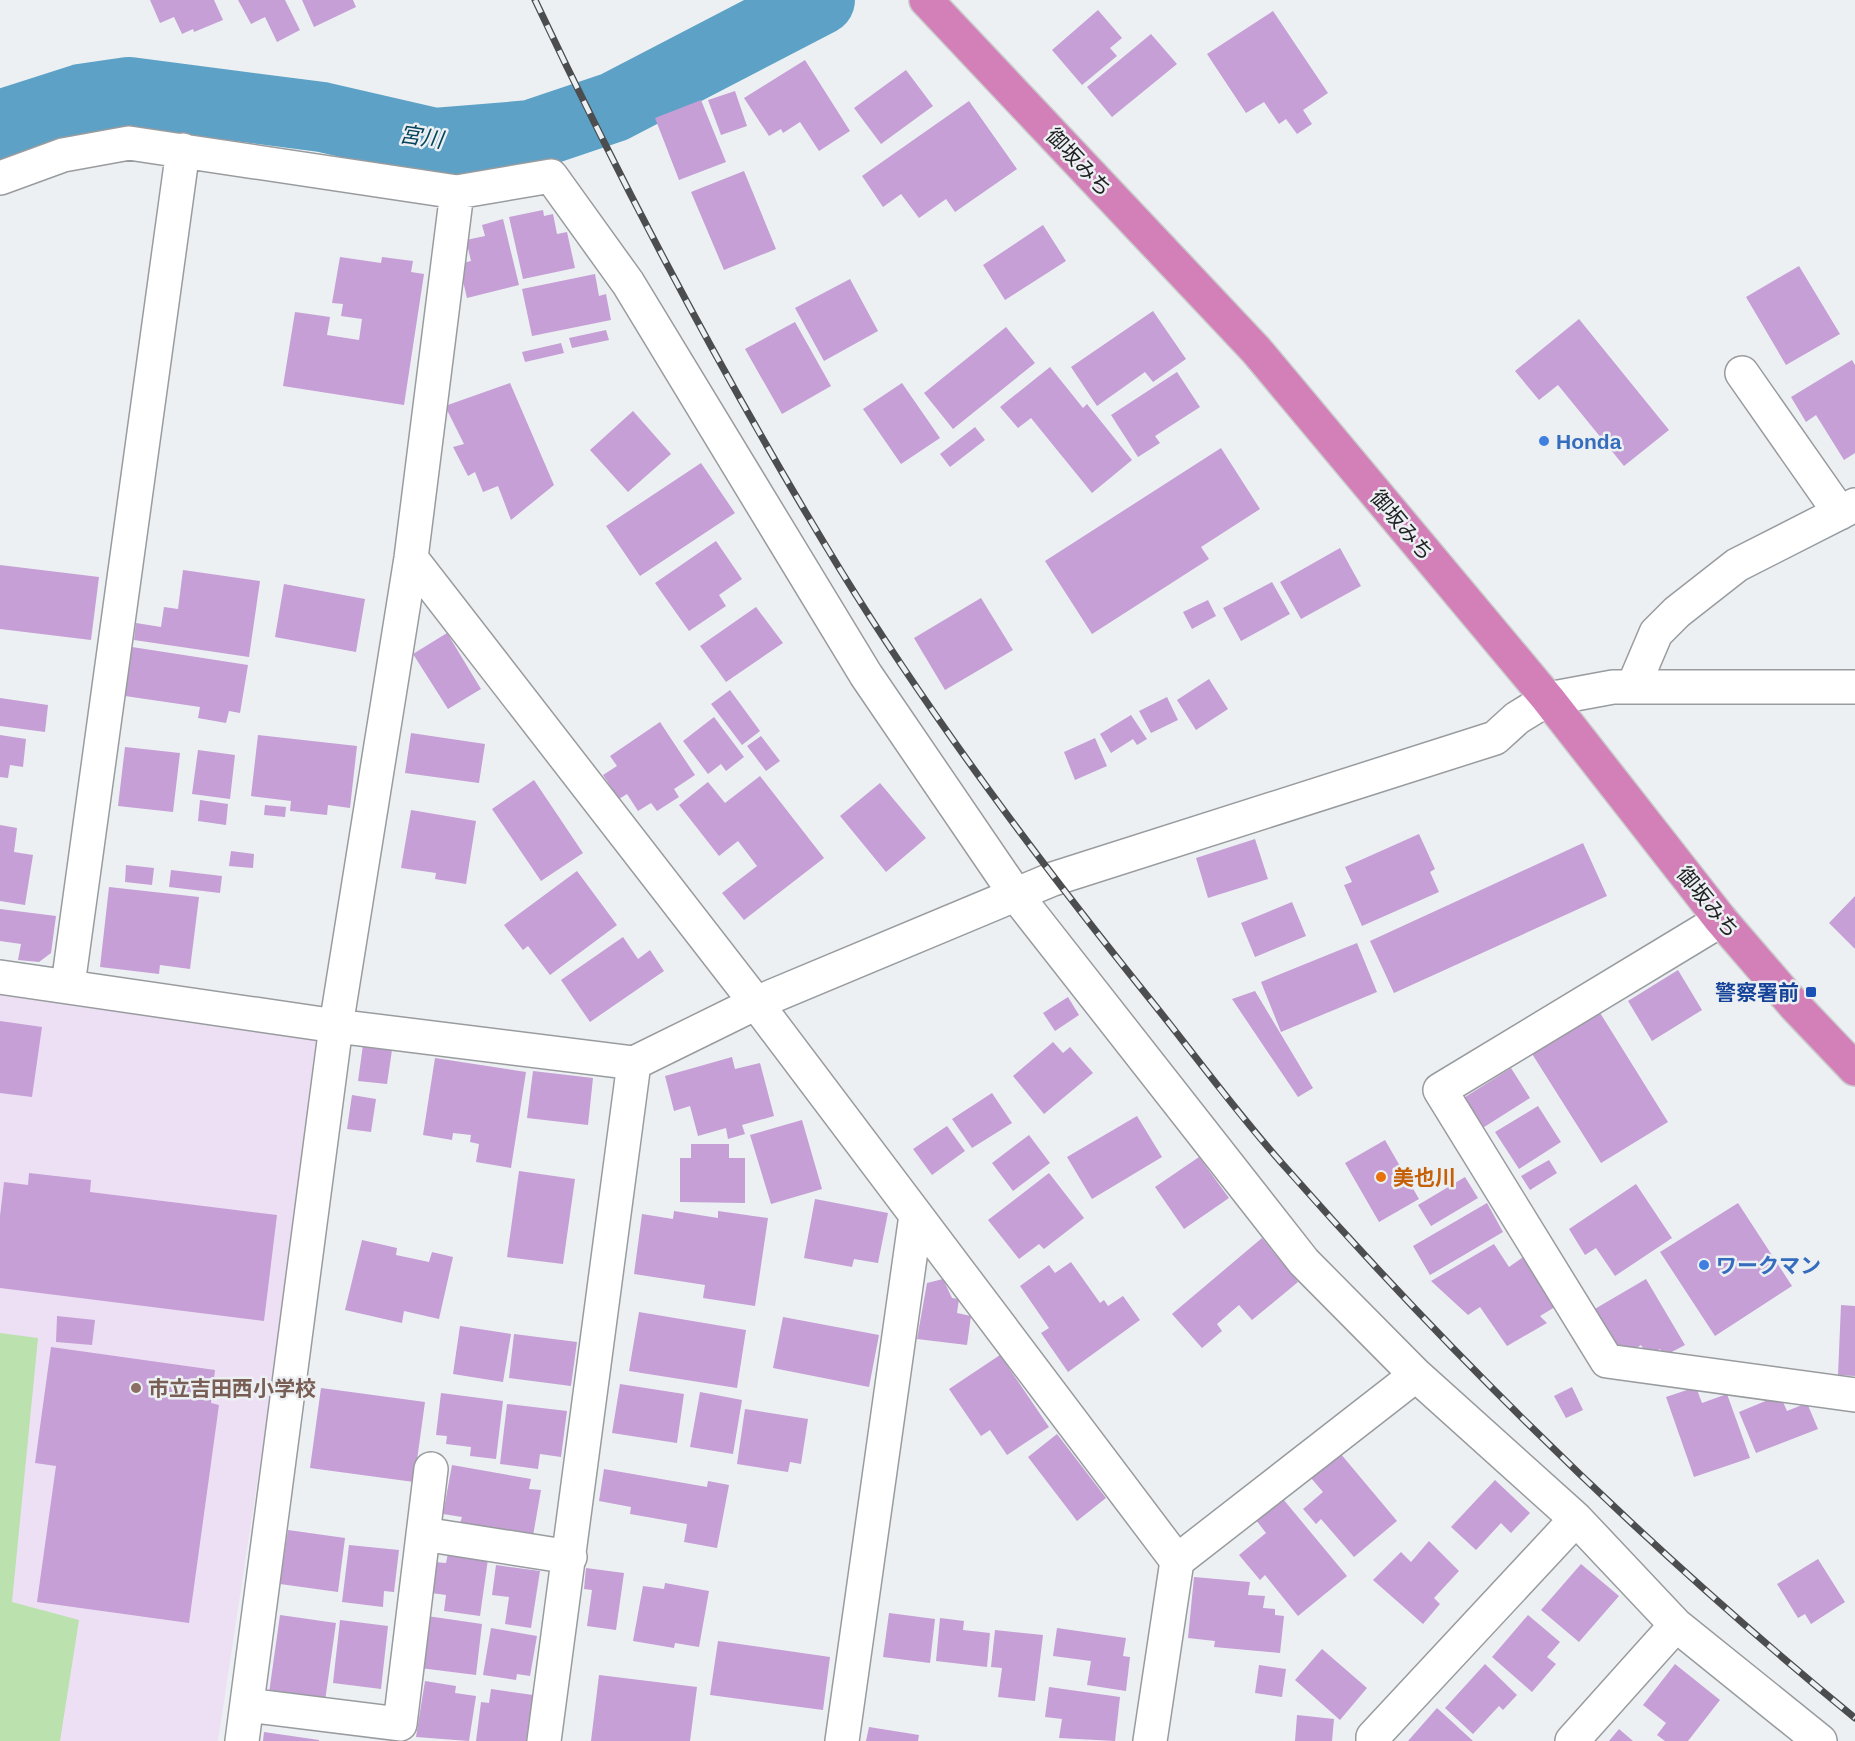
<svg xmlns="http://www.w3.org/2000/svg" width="1855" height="1741" font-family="Arial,'Noto Sans JP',sans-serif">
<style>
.education{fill:#ede0f4}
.green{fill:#bae1ae}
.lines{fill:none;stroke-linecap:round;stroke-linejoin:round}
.river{stroke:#5da2c6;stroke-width:70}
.building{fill:#c59fd5}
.minor-casing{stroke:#999c9f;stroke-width:36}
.highway-casing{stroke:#c9caca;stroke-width:36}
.minor{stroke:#fff;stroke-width:33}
.highway{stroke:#d380b9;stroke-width:33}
.rail-casing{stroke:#4c4d4f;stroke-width:7}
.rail{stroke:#ecf0f3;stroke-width:4.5;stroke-dasharray:14;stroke-linecap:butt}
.shop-dot{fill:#3f7fe0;stroke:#ecf0f3;stroke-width:2}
.transit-dot{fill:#1a4fb4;stroke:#ecf0f3;stroke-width:2}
.food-dot{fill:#e8710a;stroke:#ecf0f3;stroke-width:2}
.education-dot{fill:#8d6e63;stroke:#ecf0f3;stroke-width:2}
.labels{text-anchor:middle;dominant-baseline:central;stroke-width:5;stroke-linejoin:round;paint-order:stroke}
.street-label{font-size:21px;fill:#202122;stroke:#ecf0f3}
.shop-label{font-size:21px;font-weight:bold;fill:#366cbe;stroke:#ecf0f3;text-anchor:start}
.transit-label{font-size:21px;font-weight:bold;fill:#164399;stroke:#ecf0f3;text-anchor:end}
.food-label{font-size:21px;font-weight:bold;fill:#c56008;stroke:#ecf0f3;text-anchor:start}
.education-label{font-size:21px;font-weight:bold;fill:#785e54;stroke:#ecf0f3;text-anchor:start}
.water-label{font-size:22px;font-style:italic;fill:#06435c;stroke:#ecf0f3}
</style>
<rect width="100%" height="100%" fill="#ecf0f3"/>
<path class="education" d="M0 992 325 1035 218 1741H0Z"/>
<path class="green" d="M0 1333 38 1338 12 1602 79 1620 60 1741H0Z"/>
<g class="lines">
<path class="river" d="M0 125 81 99 129 92 322 117 435 143 531 135 614 107 820 0"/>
</g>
<path class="building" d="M150 0H214L223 20 194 32 193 29 182 34 174 17 160 23Z
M238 0H285L300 30 277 42 265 17 251 24Z
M302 0H353L356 7 314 27Z
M1098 10 1122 38 1110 48 1117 56 1082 85 1052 50Z
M1273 11 1328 93 1303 110 1312 124 1297 134 1286 119 1279 124 1264 102 1246 113 1207 54Z
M1151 34 1177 64 1112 117 1087 87Z
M805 60 850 131 819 151 800 122 783 133 781 129 769 136 744 98Z
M906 70 933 106 881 144 854 108Z
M735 91 747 126 721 135 708 100Z
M701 100 726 162 679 180 655 118Z
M969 101 1017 169 955 212 946 199 919 218 901 194 883 207 862 176Z
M744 171 776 249 724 270 691 192Z
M543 210 544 216 553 214 557 234 567 232 575 268 523 279 509 217Z
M503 219 519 285 467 298 459 264 471 261 466 240 485 236 482 225Z
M1043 225 1066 261 1005 300 983 265Z
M340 257 381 263 382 257 413 261 411 272 424 274 404 405 283 386 295 312 330 317 327 335 359 340 362 319 341 316 343 304 332 303Z
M1799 266 1840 334 1786 365 1746 297Z
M595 274 599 296 606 294 611 320 532 336 522 289Z
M850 279 878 331 824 361 795 308Z
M1153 311 1186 359 1153 382 1145 372 1097 406 1071 367Z
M1579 319 1669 430 1624 466 1558 385 1539 400 1515 371Z
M795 322 831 386 782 414 745 349Z
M1006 327 1035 363 953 429 924 393Z
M606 330 609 340 572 348 569 338Z
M561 343 564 353 525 362 522 352Z
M1852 360 1855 365V453L1844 460 1816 415 1806 422 1791 397Z
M1050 367 1083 408 1087 404 1132 460 1092 493 1031 418 1018 428 1000 407Z
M1177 372 1200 407 1155 436 1160 443 1138 457 1111 415Z
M510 383 554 485 511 520 498 486 483 492 475 472 468 476 453 447 464 444 445 406Z
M902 383 940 438 901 464 863 409Z
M633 411 671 454 628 492 590 450Z
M975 427 985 440 950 467 940 454Z
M1221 448 1260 509 1201 547 1209 559 1092 634 1045 561Z
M701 463 735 513 640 576 606 526Z
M716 541 742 579 719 595 726 606 689 631 655 583Z
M1340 548 1361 586 1301 619 1280 582Z
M0 565 99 577 91 640 0 629Z
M183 570 260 581 249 657 134 640 136 623 161 627 164 607 178 609Z
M1272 582 1290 614 1241 641 1223 608Z
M284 584 365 599 356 652 275 637Z
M981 598 1013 650 945 690 914 638Z
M1208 600 1216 616 1192 629 1183 612Z
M756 607 783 643 726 682 700 646Z
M447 633 481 689 448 709 413 654Z
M132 647 248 665 240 713 229 711 226 723 198 718 200 707 125 696Z
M1209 679 1228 709 1196 730 1177 700Z
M730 690 760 731 742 745 711 704Z
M1167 697 1178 720 1151 733 1139 711Z
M0 698 48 705 45 732 0 726Z
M1131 715 1147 739 1137 745 1133 739 1111 753 1100 734Z
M714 717 744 757 726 771 721 764 708 774 683 741Z
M660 722 695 775 674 789 679 797 657 811 651 803 638 811 627 794 619 799 603 775 617 766 610 756Z
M411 733 485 744 479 783 405 773Z
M0 735 26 739 23 767 10 765 8 778 0 777Z
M258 735 357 746 350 808 328 805 327 815 290 811 291 801 251 796Z
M761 736 780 761 766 771 747 746Z
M1095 738 1107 766 1075 780 1064 752Z
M125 747 180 753 173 812 118 806Z
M198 750 235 755 230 799 192 794Z
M760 776 824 858 744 920 722 893 757 866 738 841 719 856 679 805 708 782 725 803Z
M534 780 583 853 541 881 492 809Z
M880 783 926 838 886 872 840 816Z
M200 800 228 804 226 825 198 821Z
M265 805 286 807 285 817 264 815Z
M411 810 476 821 466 884 435 879 436 873 401 868Z
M0 825 17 828 14 852 33 855 25 905 0 901Z
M1419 834 1435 869 1430 872 1439 892 1362 926 1344 885 1352 882 1345 867Z
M1255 839 1268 879 1208 898 1196 858Z
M1583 843 1607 896 1394 993 1370 941Z
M231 851 254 854 253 868 229 866Z
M126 865 154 868 152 885 125 882Z
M171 870 222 876 220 893 169 887Z
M577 871 617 925 550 975 528 946 523 950 504 925Z
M109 887 199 897 190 969 160 965 159 974 100 967Z
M1855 896V949L1829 923Z
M1292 902 1306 936 1255 957 1241 923Z
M0 909 56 916 51 953 39 962 18 960 21 944 0 941Z
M623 937 638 959 650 950 664 971 590 1022 561 980Z
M1357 943 1377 992 1281 1032 1261 982Z
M1678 970 1702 1010 1652 1041 1628 1001Z
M1255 991 1313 1088 1298 1097 1232 999Z
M1068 997 1079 1015 1055 1031 1043 1013Z
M1597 1008 1668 1122 1601 1163 1529 1049Z
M0 1021 42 1027 32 1097 0 1093Z
M1053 1042 1063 1053 1070 1047 1093 1073 1044 1114 1013 1076Z
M363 1045 392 1050 387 1084 358 1081Z
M732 1057 735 1069 760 1063 774 1116 742 1125 745 1134 728 1139 726 1128 698 1136 690 1106 674 1111 665 1076Z
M435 1058 526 1072 511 1168 476 1162 479 1144 470 1142 471 1135 453 1133 452 1140 423 1135Z
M1511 1068 1530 1098 1481 1129 1462 1099Z
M533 1071 593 1078 588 1125 527 1118Z
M992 1093 1012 1123 972 1148 952 1119Z
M352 1095 376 1099 371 1132 347 1129Z
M1538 1106 1561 1142 1519 1169 1495 1132Z
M1137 1116 1162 1157 1092 1199 1067 1157Z
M802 1120 822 1189 771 1204 750 1135Z
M947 1126 965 1151 932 1175 913 1149Z
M1029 1135 1050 1163 1013 1191 992 1163Z
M1385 1140 1419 1199 1379 1222 1345 1163Z
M691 1144H729V1158H745V1203L680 1202V1158H691Z
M1199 1157 1229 1198 1184 1229 1155 1187Z
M1549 1160 1557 1173 1530 1190 1521 1176Z
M519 1171 575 1179 563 1264 507 1257Z
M29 1173 91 1180 90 1192 277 1215 264 1321 0 1288V1216L4 1182 28 1185Z
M1049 1173 1084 1218 1044 1249 1039 1244 1019 1259 988 1220Z
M1465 1177 1478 1198 1431 1226 1418 1205Z
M1636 1184 1672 1238 1615 1276 1596 1248 1585 1255 1569 1229Z
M815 1199 888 1213 878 1263 854 1259 852 1267 804 1258Z
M1487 1203 1503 1232 1430 1275 1413 1246Z
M1738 1203 1792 1286 1715 1336 1660 1252Z
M674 1211 718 1218V1211L768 1218 755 1306 703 1298 705 1285 634 1274 642 1214 673 1219Z
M1262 1238 1298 1282 1252 1320 1239 1305 1217 1324 1222 1331 1202 1348 1172 1314Z
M362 1240 397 1248 396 1255 429 1262 432 1252 453 1257 439 1319 404 1311 402 1323 345 1310Z
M1494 1244 1509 1267 1529 1253 1560 1304 1540 1316 1547 1323 1507 1346 1480 1307 1468 1315 1431 1281Z
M1071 1262 1100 1303 1104 1300 1108 1306 1123 1296 1140 1320 1068 1372 1041 1333 1049 1328 1020 1286 1049 1265 1055 1273Z
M943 1279 952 1298 959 1299 957 1313 971 1316 967 1345 917 1339 927 1283Z
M1646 1279 1685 1345 1664 1356 1660 1349 1648 1356 1641 1345 1622 1357 1593 1310Z
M1841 1305 1855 1306V1376L1838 1375Z
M639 1312 746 1330 737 1388 629 1371Z
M57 1316 95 1320 92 1345 56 1342Z
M783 1317 879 1335 869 1387 773 1368Z
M460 1326 511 1334 503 1382 453 1374Z
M514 1334 577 1342 571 1386 509 1378Z
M51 1347 215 1370 211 1403 219 1405 189 1623 37 1602 56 1466 35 1463Z
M1000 1355 1049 1427 1007 1455 990 1430 981 1436 949 1389Z
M620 1384 684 1394 677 1443 612 1433Z
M1572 1387 1583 1410 1566 1418 1554 1396Z
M1696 1387 1702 1403 1727 1394 1750 1458 1694 1477 1666 1397Z
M321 1388 425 1402 414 1482 310 1468Z
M700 1392 742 1400 733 1454 690 1447Z
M441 1393 503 1401 496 1459 470 1456 471 1447 446 1444 447 1436 436 1435Z
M1780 1395 1787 1411 1807 1403 1818 1429 1756 1453 1739 1412Z
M507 1404 567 1411 561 1457 540 1454 538 1469 500 1464Z
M745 1409 808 1419 801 1464 790 1462 788 1472 737 1464Z
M1057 1434 1106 1498 1077 1521 1028 1457Z
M1340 1453 1397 1521 1354 1557 1321 1519 1316 1524 1303 1509 1323 1492 1311 1478Z
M452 1465 531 1479 529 1489 541 1490 533 1536 460 1523 462 1517 443 1514Z
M604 1469 707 1487 708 1481 729 1485 717 1548 684 1542 687 1524 630 1514 631 1507 599 1501Z
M1495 1480 1530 1513 1511 1533 1501 1523 1476 1550 1451 1527Z
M1283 1499 1347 1576 1298 1616 1265 1575 1260 1580 1239 1555 1266 1533 1256 1520Z
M288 1530 345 1538 338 1592 280 1584Z
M1429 1541 1459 1571 1434 1598 1440 1604 1423 1624 1373 1580 1401 1552 1411 1562Z
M349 1545 399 1550 394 1592 384 1591 383 1607 342 1602Z
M448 1553 488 1559 480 1616 444 1611 446 1595 431 1593 435 1562 446 1563Z
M1818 1559 1845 1602 1811 1624 1805 1614 1798 1618 1777 1584Z
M1581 1564 1619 1596 1579 1642 1541 1610Z
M496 1565 540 1571 531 1628 505 1624 509 1597 492 1595Z
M586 1568 624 1573 616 1630 587 1626 592 1590 584 1589Z
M1194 1577 1250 1582 1248 1595 1265 1596 1263 1608 1275 1609V1615L1284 1616 1280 1653 1214 1647 1215 1641 1188 1638Z
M665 1583 709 1591 699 1647 675 1643 674 1648 633 1641 643 1586 664 1589Z
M889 1613 935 1619 930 1663 883 1657Z
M280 1615 336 1623 325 1701 269 1693Z
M1528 1615 1560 1642 1547 1657 1556 1664 1532 1692 1492 1657Z
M427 1616 482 1624 476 1675 420 1668Z
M940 1618 964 1621 963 1630 990 1633 987 1667 936 1661Z
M340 1620 388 1626 381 1689 333 1683Z
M491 1628 537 1636 530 1676 517 1674 516 1680 483 1675Z
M1057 1628 1126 1638 1123 1656 1130 1657 1126 1691 1087 1685 1091 1661 1053 1656Z
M995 1630 1043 1635 1035 1701 998 1697 1002 1668 991 1667Z
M718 1641 830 1657 823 1710 710 1695Z
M1322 1649 1367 1688 1340 1720 1295 1680Z
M1485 1664 1517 1695 1503 1710 1499 1706 1473 1734 1445 1708Z
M1675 1664 1720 1700 1688 1741H1665L1657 1735 1666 1723 1643 1705Z
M1259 1665 1286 1669 1282 1697 1255 1693Z
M599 1675 697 1687 690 1741H591Z
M425 1681 456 1686 455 1693 476 1696 469 1741 416 1737Z
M1049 1687 1120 1697 1115 1741 1059 1738 1062 1719 1045 1717Z
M491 1689 533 1695 526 1741H476L481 1702 489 1703Z
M1437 1708 1473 1741H1408Z
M1297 1715 1334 1719 1332 1741H1295Z
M869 1727 919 1735 918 1741H866Z
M1619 1729 1633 1741H1609Z
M264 1732 319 1740V1741H263Z"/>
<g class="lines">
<g class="minor-casing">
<path id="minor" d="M0 178 63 155 129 143 457 192 551 176 628 283 866 675 1016 895 1304 1262 1416 1375 1576 1519 1676 1625 1820 1741
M1742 373 1840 513
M411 558 756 1003 1177 1561 1150 1741
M1633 687 1656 633 1677 612 1737 565 1855 505
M1721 920 1440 1090 1607 1361 1855 1395
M0 977 336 1026 634 1063 756 1003 1053 879 1495 738 1517 718 1548 699 1613 687H1855
M68 985 183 150
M423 1534 570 1557
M1177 1561 1416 1375
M247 1705 400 1724 431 1469
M242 1741 336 1026 411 558 457 192
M544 1741 634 1063
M842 1741 916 1215
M1373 1741V1737L1576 1519
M1572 1741 1676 1625"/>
</g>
<g class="highway-casing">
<path id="highway" d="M926 0 1256 350 1548 699 1721 920 1796 1007 1855 1069"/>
</g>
<use href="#minor" class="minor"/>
<use href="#highway" class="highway"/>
<g class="rail-casing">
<path id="rail" d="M535 0C627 195 728 386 841 571 933 720 1039 861 1149 998 1195 1055 1238 1115 1287 1169 1461 1366 1651 1551 1855 1718"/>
</g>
<use href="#rail" class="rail"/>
</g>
<g class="shop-dot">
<circle cx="1544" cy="441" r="6"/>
<circle cx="1704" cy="1265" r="6"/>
</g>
<rect class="transit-dot" x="1805" y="986" width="12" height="12" rx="3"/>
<circle class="food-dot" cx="1381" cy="1177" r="6"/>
<circle class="education-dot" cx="136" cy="1388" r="6"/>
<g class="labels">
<g class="street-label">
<text transform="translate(1079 162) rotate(47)">御坂みち</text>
<text transform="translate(1402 525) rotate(50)">御坂みち</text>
<text transform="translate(1708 902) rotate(51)">御坂みち</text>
</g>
<g class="shop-label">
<text x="1556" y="441">Honda</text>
<text x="1716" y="1265">ワークマン</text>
</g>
<g class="transit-label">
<text x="1799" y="992">警察署前</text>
</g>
<g class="food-label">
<text x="1393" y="1177">美也川</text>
</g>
<g class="education-label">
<text x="148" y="1388">市立吉田西小学校</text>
</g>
<g class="water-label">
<text transform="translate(421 137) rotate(8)">宮川</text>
</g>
</g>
</svg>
